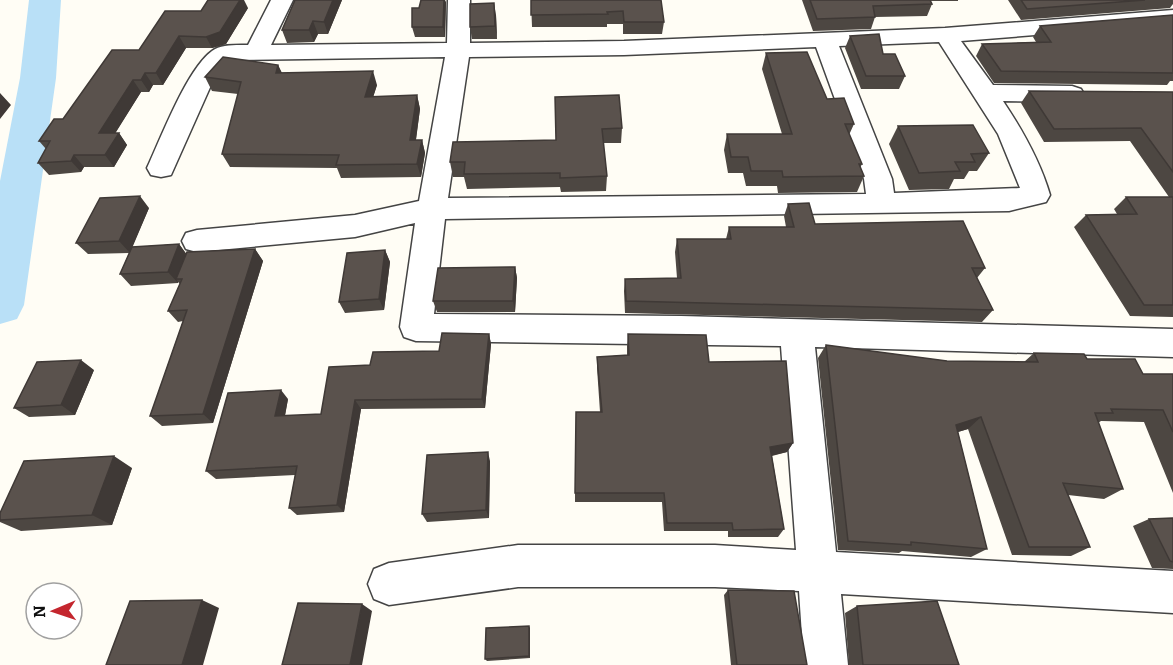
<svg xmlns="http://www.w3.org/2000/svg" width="1173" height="665" font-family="Bitter,serif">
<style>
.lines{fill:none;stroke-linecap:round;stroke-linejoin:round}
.river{fill:#b9e0f7;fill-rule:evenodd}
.minor-casing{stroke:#444;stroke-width:3}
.minor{fill:#fff;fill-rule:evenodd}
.wall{fill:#4d4742}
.shaded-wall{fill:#3f3936}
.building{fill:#5a524d;stroke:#3f3936;stroke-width:1.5}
</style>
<rect width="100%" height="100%" fill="#fffdf5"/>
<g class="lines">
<path class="river" d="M29 0H61L56 78 24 305 17 319 0 324V181L20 78Z"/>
<g class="minor-casing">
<path id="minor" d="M271 0H293L271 45 447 43 448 0H470V43L624 41 945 28 1173 10V24L961 41 993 85 1072 86 1081 89 1084 94 1081 99 1072 102 1003 101C1023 131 1040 161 1050 195L1046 202 1009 211 445 219 434 314 681 316 1173 329V357L815 347 836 552 1173 571V613L841 594 848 665H804L799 591 715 587H518L389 605 374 599 368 584 374 569 389 563 518 545H715L796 550 781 346 416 341 404 337 400 327 415 223 355 237 197 252 186 249 182 241 186 233 197 230 355 215 419 201 445 57 229 60 216 74 171 175 161 177 151 175 147 168C161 138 187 69 212 51 221 44 237 45 248 45ZM939 42 998 134 1020 188 894 193 892 179 839 46ZM816 47 864 179 866 194 448 198 469 57 624 55Z"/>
</g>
<use href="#minor" class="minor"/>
</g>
<path class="wall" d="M295 0H342L328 34H318L314 42 287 43 282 30Z
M531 0H661L664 22 662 34H623V24H607V27H532Z
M802 0H958V1H930L932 4 927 16 875 17 871 29 813 31Z
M1008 0H1173V4L1170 8 1021 20Z
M446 2 445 37H415L412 27 419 8Z
M248 8 226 44 212 48H186L163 85H153L149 92H141L115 133H119L127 145 114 167H84L81 172 49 175 38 163 46 149 39 141 139 50 201 11Z
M496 15 497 39H472L470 27Z
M1173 15V81H1170L1167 85 994 83 976 56 982 44 1036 42 1033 37 1040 26Z
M850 36 883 54 905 76 899 89H861L845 48Z
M766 53 827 99 854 124 849 135 862 164 860 168 864 176 857 192 778 193 777 186H746L743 173H728L724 150 727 134H782L762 69Z
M278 65 282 73 377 85 373 97 417 95 420 109 416 140H422L425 153 421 177 341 178 337 168 230 167 222 154 238 94 212 91 205 77Z
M1029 91 1173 92V317L1130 316 1074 227 1086 215 1117 214 1114 209 1126 197H1169L1130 141 1044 142 1021 103Z
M555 97 622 128 621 143H603L607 176 606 191 561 192 560 187 467 189 464 177H453L450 162 556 140Z
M898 126 989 153 977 171H969L964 179H954L949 189 909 190 889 144Z
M788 204 815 224 985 268 977 278 993 310 982 322 625 313 624 291 625 279 677 278 675 252 677 239H726L729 227H786L784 216Z
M149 208 132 247 179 244 186 254 255 249 263 261 213 423 162 426 150 416 183 321 178 322 168 311 180 284 178 282V283L131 286 120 274 129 253 88 254 76 243Z
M385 250 390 262 384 310 345 313 339 302Z
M515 267 517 278 515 312H437L433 301Z
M489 334 491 344 485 408 361 409 344 512 297 515 289 508 295 475 216 479 206 471 288 399 285 416 321 414 370 365 439 351Z
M628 334 709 362 793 443 787 452 772 456 784 529 778 537H728V531H664L662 502H575V493L600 412 597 368V357L627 355V346Z
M826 345 947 361 1024 362 1034 353 1087 359 1143 374H1173V493L1144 422 1101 421 1098 423 1123 489 1104 499 1068 495 1090 547 1071 556 1012 555 968 429 958 432 987 549 971 557 902 551 899 553 838 550 818 358Z
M94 370 75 415 29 417 14 408Z
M490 461 489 518 427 522 422 514Z
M132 468 112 525 21 531 0 522V513Z
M1173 518V569L1152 568 1133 526 1149 519Z
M728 590 807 665H731L724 595Z
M857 606 959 665H849L845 613Z
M530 628V658L487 661 485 659Z"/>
<path class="shaded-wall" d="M240 0H244L248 8 226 44 212 48 206 37Z
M333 0H342L328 34 324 22Z
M444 0H445L446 2 445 37 443 27Z
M494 3 496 15 497 39 495 26Z
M313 21 318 34 314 42 309 30Z
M179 36 186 48 163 85 156 73Z
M278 65 284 78 276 73Z
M373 71 377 85 369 110 365 97Z
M145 73 153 85 149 92 141 80Z
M133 80 141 92 108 145 99 133Z
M0 93 11 105 0 119Z
M417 95 420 109 414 153 410 140Z
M119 133 127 145 114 167 105 155Z
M422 140 425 153 421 177 417 164Z
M74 155 84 167 81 172 71 161Z
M140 196 149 208 130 253 119 241Z
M179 244 188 256 176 279 178 282V283L168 272Z
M255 249 263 261 213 423 203 414Z
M385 250 390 262 384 310 379 299Z
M515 267 517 278 515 312 513 301Z
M489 334 491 344 485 408 482 399Z
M81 360 94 370 75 415 61 405Z
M281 390 288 399 283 425 275 416Z
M355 400 361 409 344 512 337 505Z
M981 417 968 429 944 436 956 425Z
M793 443 787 452 765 457 770 447Z
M488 452 490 461 489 518 486 510Z
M114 456 132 468 112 525 92 515Z
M202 600 219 608 203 665H182Z
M362 604 372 611 362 665H350Z
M529 626 530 628V658L529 656Z"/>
<path class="building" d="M208 0H240L220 32 206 37 179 36 156 73H145L141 80H133L99 133H119L105 155H74L71 161 38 163 50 141H39L54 119H63L112 50H139L165 11H201Z
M295 0H333L324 22 313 21 309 30H282Z
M421 0H444L443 27H412V8H419Z
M531 0H661L664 22H624L623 11 607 12 608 14 531 15Z
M810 0H930L932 4 873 6 875 17 817 19Z
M1021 0H1145L1027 9Z
M494 3 495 26 470 27V4Z
M1173 15V73L1001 71 982 44 1051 42 1040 26Z
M879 34 883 54H895L905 76H866L850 36Z
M807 52 827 99 844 98 854 124H845L862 164H859L864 176 783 177 782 171H751L748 157H731L727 134H792L766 53Z
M223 57 278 65 276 73 373 71 365 97 417 95 410 140H422L417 164 336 165 339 155 222 154 241 82 205 77Z
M1029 91 1173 92V172L1141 128 1054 129Z
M619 95 622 128 602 129 607 176 560 178V173L464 174 465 162H450L453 142 556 140 555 97Z
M973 125 989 153 971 154 975 162H955L960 171 919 173 898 126Z
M140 196 119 241 76 243 100 198Z
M1126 197H1173V305H1144L1086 215 1137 214Z
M809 203 815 224 963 221 985 268H972L993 310 626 301 625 279 681 278 677 239H731L729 227H794L788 204Z
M179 244 168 272 120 274 132 247Z
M255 249 203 414 150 416 187 310 168 311 182 279H176L187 252Z
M385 250 379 299 339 302 347 253Z
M515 267 513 301H433L438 268Z
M442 333 489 334 482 399 355 400 337 505 289 508 297 466 206 471 228 393 281 390 275 416 321 414 329 367 370 365 373 352 439 351Z
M628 334 706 335 709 362 786 361 793 443 770 447 784 529 733 530 732 523H667L664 493H575L576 412H602L597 357 629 355Z
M826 345 947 361 1038 362 1034 353 1084 354 1087 359H1135L1143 374H1173V432L1163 410 1111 409 1113 413H1095L1123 489 1063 483 1090 547H1029L981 417 956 425 987 549 911 542V545L848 541Z
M81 360 61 405 14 408 37 362Z
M488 452 486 510 422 514 427 455Z
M114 456 92 515 0 520V513L24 461Z
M1173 518V562L1170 561 1149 519Z
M728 590 794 591 807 665H737Z
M202 600 182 665H106L130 601Z
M937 601 959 665H863L857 606Z
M298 603 362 604 350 665H282Z
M529 626V656L485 659 486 628Z"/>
<g transform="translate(54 611) rotate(268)"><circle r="28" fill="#ffffff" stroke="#a0a0a0" stroke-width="1.5"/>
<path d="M0-4.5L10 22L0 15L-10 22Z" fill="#c4262e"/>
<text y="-9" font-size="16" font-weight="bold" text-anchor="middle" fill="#111111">N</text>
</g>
</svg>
